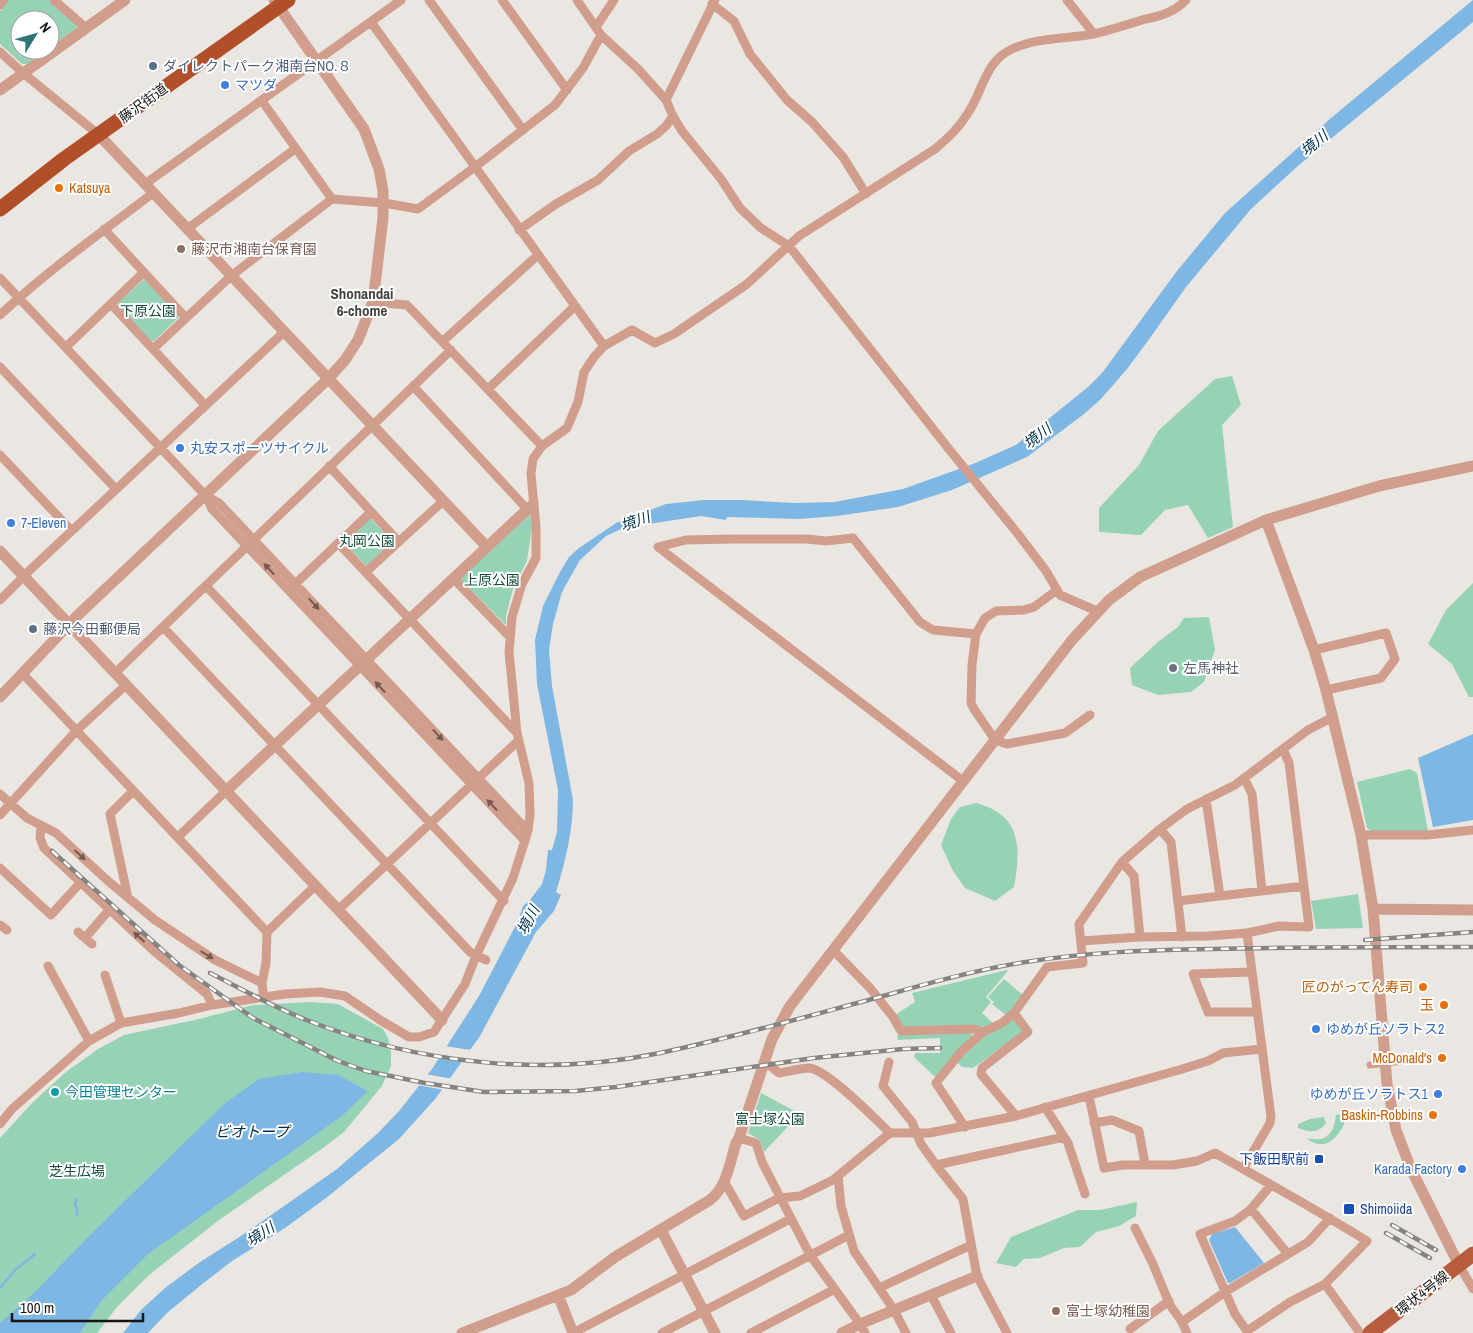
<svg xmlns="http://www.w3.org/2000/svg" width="1473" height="1333" font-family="'Archivo Narrow','Noto Sans JP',sans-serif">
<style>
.green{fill:#96d3b6}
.water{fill:#7eb7e4}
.pier{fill:#eae7e2}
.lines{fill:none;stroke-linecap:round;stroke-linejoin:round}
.stream{stroke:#7eb7e4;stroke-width:2.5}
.minor{stroke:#d19e8d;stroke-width:9}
.tertiary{stroke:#d19e8d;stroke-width:11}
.primary{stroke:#b75c3d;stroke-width:15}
.trunk{stroke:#b14f2a;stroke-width:15}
.rail-casing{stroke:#868480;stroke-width:4.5}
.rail{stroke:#fff;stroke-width:2.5;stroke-dasharray:8;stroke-linecap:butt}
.pedestrian-bridge{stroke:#d19e8d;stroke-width:7}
.oneway{fill:#745a50}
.service-dot{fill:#5c6f8a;stroke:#fff;stroke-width:2}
.shop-dot{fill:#3f7fe0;stroke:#fff;stroke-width:2}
.food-dot{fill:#e8710a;stroke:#fff;stroke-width:2}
.education-dot{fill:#8d6e63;stroke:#fff;stroke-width:2}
.worship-dot{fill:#6b7280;stroke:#fff;stroke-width:2}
.culture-dot{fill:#0f9aa8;stroke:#fff;stroke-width:2}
.transit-dot{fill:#1a4fb4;stroke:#fff;stroke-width:2}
.labels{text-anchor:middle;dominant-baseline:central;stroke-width:4;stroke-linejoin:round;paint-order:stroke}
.service-label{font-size:14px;fill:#4e5e75;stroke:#fff;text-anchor:start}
.shop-label{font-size:14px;fill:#366cbe;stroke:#fff;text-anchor:start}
.street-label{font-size:14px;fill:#171614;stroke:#fff}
.food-label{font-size:14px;fill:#c56008;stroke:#fff;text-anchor:end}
.education-label{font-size:14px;fill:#785e54;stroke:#fff;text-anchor:start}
.park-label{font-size:14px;fill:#124d37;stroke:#fff}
.worship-label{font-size:14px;fill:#5b616d;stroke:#fff;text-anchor:start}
.culture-label{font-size:14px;fill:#0d838f;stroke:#fff;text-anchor:start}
.transit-label{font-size:14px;fill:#164399;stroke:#fff;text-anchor:end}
.water-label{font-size:15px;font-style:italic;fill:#002f4c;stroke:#fff}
.neighbourhood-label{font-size:15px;font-weight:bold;fill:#43413d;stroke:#fff}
</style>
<rect width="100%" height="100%" fill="#eae7e2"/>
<path class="green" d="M9 0H49L77 24V28L50 47V20H20V50H46L27 64H22L0 44V11Z
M143 280 146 281 178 315V318L154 341H150L118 307V303Z
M1232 376 1241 405 1222 425 1233 527 1208 538 1188 505 1165 510 1141 535 1099 532V508L1139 465 1158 431 1215 379Z
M530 514 532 527 527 561 513 589 506 616V625L460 579Z
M368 516 393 542 366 566 342 540Z
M1473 583V697H1469L1452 664 1428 644 1446 610Z
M1209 617 1215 650 1204 682 1191 692 1158 695 1132 685 1130 668 1159 641 1178 627 1184 618Z
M1410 769 1417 773 1428 831 1373 832 1367 828 1357 782Z
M976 803C1022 815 1021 848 1014 887L995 901 965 888 953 871 941 845 951 819 960 807Z
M1358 894 1363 928 1316 929 1311 901Z
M1007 970V972L986 997 991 1002 982 1013 994 1024 984 1027 971 1025 903 1028 895 1015 915 1002 912 993Z
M1004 979 1024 996 1007 1016 992 1004 994 1002 988 997Z
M312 1002 338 1004 383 1029 388 1038 391 1052V1066L382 1086 344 1132 323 1148 219 1220 149 1275 117 1307 97 1333H0V1138L33 1102 66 1072 98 1049 124 1035 199 1019 253 1005Z
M1012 1018 1015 1019 1023 1032 973 1068 962 1067 957 1062 988 1032Z
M939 1031 970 1032 973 1037 939 1076H934L914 1057 915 1053H940V1038L898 1040 897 1035Z
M761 1093 800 1114 764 1152 760 1140 748 1133Z
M1341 1114 1345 1118C1345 1125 1342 1128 1339 1133 1330 1145 1320 1148 1307 1139 1311 1138 1316 1140 1320 1139 1332 1138 1335 1124 1336 1115Z
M1324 1117 1326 1123C1319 1134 1308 1132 1298 1128V1124L1310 1119Z
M1137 1202 1136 1216 1119 1226 1096 1232 1080 1247 1064 1248 1040 1258 1024 1259 1016 1267 996 1263 1011 1237 1078 1210H1100Z"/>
<path class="water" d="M1473 0V22L1299 165 1251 209 1186 287 1150 338 1127 369 1100 400 1084 414 1027 457 952 490 898 507 837 516 799 519 727 517 726 520 701 516 648 524 638 521 606 536 580 560 562 592 553 624 549 650 552 686 573 800C573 831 565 863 556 892L561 895 554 911 536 932 480 1036 436 1098 399 1139 326 1198 285 1228 232 1261 201 1285 167 1313 148 1333H123L141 1310 165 1288 200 1262 241 1236 337 1169 378 1133 400 1110 432 1069 479 996 518 921 523 906 530 900 542 884 546 870 548 850H552L557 832 558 790 537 684 535 640 543 606 560 572 569 557 579 548 616 523 666 504 704 500H742L794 503 835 502 903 489 973 464 1016 445 1088 387 1102 373 1177 271 1225 213 1331 118Z
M1473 734V820L1433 827 1418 758Z
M303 1072 338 1075 368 1091 342 1116 148 1254 102 1300 80 1333H0V1323L32 1295 89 1236 225 1103 259 1079Z
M1235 1227 1264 1263 1230 1283H1228L1209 1240 1212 1234Z"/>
<path class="pier" d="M445 1046 464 1049 473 1050 465 1062 437 1058Z
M425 1074 453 1079 445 1090 417 1085Z"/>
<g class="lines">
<path class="stream" d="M76 1199 75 1205 77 1208V1215
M0 1288 15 1270 35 1254"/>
<path class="minor" d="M54 0 86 28
M429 0 523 130
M502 0 567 90
M577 0 601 35 638 69 666 100 673 116 682 131 721 179 740 208 761 228 789 246 948 448 1018 534 1046 571 1060 595 1097 611
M1067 0 1094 34
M712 4 734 21 750 54 787 100 812 122 843 157 866 194
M0 5 4 0
M371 22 604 346
M596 27 614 0
M0 52 23 73 99 135
M666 100 715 0
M262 101 332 199
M145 184 401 0
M104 229 186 318
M187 229 295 149
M519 230 556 204 598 180 629 151 657 134 666 126 673 116
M0 278 206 496 219 503 528 831
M373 302 407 305 542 446
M111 304 205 405
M0 315C48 270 101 233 153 193
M443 341 538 255
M66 347 144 272
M153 349 231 276 332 199 384 203 418 209 475 167 555 105 583 68 601 35
M0 367 116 489
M413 386 527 509
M488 389 574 307
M0 455 71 530
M329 466 399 542
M206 496 212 509 525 841
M338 543 517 733
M366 572 443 501
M453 578 510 637
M206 586 504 901
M292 587 371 512
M1057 590 1034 607 1024 610 996 611 985 618 976 634 972 665 971 703 974 709 995 740 1007 744 1065 733 1090 715
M0 600 30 570 284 332
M163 627 470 952 486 960
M1314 650 1386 633 1395 659 1381 678 1326 690
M22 673 267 932 266 963 262 983 264 998
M115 673 451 350
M1244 778 1252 794 1262 891
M963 781 658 547 686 540 733 539H807L826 541 853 538 920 622 933 630 976 634
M0 794 27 818 56 833 108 881 155 920 215 960 262 983
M1206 799 1220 896
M0 815 77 730 126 685
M41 827 40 838 44 848 155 952 207 994 212 1005
M1160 829 1171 842 1182 937
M1361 835H1428L1473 830
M178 837 226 791
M1122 862 1134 876 1140 937
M0 868 51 915 80 883
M128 898 110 814 133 791
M1178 901 1304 886
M338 910 519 740
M0 925 7 930
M78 932 92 944
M267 932 315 886
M85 938 109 910
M1081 941 1140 937 1208 936 1247 933 1279 926 1309 927 1289 763 1283 749
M833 950 870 988 893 1017 901 1031 974 1029 983 1032
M48 966 89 1041
M1251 972 1193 974 1208 1012H1257
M105 975 121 1023
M1014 1013 1028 1032 982 1068 981 1074 1016 1116
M764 1061 779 1073C788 1072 800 1068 809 1068 827 1069 875 1119 890 1133
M889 1062 883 1086 912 1122 921 1144 936 1165 963 1199 977 1276 1007 1333
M1089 1096 1104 1168 1123 1165H1173L1197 1161 1215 1153C1266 1182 1317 1210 1367 1241L1325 1284 1290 1302 1247 1331 1235 1314 1200 1234 1235 1221 1251 1209 1271 1185
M1045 1107 1068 1143 1085 1194
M1094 1123 1112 1120 1139 1131 1145 1164
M0 1124 12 1109 89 1041 121 1023 179 1013 212 1005 285 994 320 992 345 996 380 1020 409 1037H419L434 1032 465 984 476 956 513 878 528 831 530 814 529 783 517 733 509 652 512 617 522 584 536 558V527L531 474 533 459 542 446 567 428 578 402 584 372 594 357 604 346 632 330 655 343 674 334 747 284 799 236 935 149C948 138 959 128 968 113 983 91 985 61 1012 49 1038 37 1067 39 1094 34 1110 30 1126 25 1142 20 1159 16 1174 13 1186 0
M965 1127 936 1083 961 1052 983 1032 1002 1023 1014 1013 1047 967 1083 963 1079 924 1122 862 1160 829 1187 809 1235 785 1308 730 1333 717
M739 1138 756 1143 762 1162 810 1255 860 1324 865 1333
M936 1165 1064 1137
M1243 1169 1270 1123 1271 1117 1247 933
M838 1176 841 1206 854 1251 894 1310 906 1333
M724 1181 744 1216 779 1198 800 1196 833 1180 890 1133H929L1016 1116 1179 1070 1208 1061 1223 1053 1262 1049
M1251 1209 1288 1254
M1135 1228 1152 1262 1170 1305 1182 1322 1187 1333
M1459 1265 1473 1289
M1325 1284 1360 1333
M879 1288 971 1245
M931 1295 951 1333
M1182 1322 1225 1292 1308 1242 1330 1218
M1130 1329 1169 1301
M573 1333 790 1219
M662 1333 849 1235
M751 1333 835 1289"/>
<path class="tertiary" d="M0 90 125 0
M99 135 486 546
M1266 520 1314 650 1326 690 1361 835 1373 909 1387 1084 1396 1130 1411 1169 1459 1265
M0 551 442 1020
M0 697 78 615 328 379 345 360 358 340 373 302 383 218V191L379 169 364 129 274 0
M226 791 533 504
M1373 909 1473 910
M661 1230 715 1333
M558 1295 573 1333
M462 1333 571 1290 615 1257 710 1200C727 1187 730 1162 736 1143L739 1138 772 1039 790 1006 1072 640 1109 600 1140 577 1266 520 1379 486 1473 466
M842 1333 860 1324 977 1276"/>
<path class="primary" d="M1370 1333 1473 1254"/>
<path class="trunk" d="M0 209 64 159 288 0"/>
<g class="rail-casing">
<path id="rail" d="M52 851 179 965 253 1018 338 1061 366 1071 425 1083 484 1092 575 1091 616 1087 814 1058 903 1049 940 1048
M1365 940 1473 932
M210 973C242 989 275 1008 309 1021 419 1064 544 1077 660 1053 736 1037 812 1015 887 995 932 982 979 969 1026 962 1088 952 1150 950 1213 949 1300 947 1386 947 1473 947
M1392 1225 1436 1250
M1386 1233 1430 1258"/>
</g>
<use href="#rail" class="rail"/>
<path class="pedestrian-bridge" d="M1370 1065 1403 1061"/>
</g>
<defs><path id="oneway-solid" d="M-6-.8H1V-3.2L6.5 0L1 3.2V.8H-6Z" transform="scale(1.25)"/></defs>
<g class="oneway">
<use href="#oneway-solid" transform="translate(269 569) rotate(-133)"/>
<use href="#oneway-solid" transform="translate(314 604) rotate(47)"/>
<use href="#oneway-solid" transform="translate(380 687) rotate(-133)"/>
<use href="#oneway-solid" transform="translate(438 735) rotate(47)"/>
<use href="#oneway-solid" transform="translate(492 805) rotate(-133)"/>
<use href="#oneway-solid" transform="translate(80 855) rotate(42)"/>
<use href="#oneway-solid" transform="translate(139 937) rotate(-138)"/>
<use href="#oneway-solid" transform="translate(207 955) rotate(32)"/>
</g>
<g class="service-dot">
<circle cx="153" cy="66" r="5"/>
<circle cx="33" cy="629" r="5"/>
</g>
<g class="shop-dot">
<circle cx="225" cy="85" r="5"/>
<circle cx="180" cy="448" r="5"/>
<circle cx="11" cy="523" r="5"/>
<circle cx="1316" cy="1029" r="5"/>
<circle cx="1438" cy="1094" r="5"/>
<circle cx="1462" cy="1169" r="5"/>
</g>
<g class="food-dot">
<circle cx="59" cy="188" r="5"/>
<circle cx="1423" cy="987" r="5"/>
<circle cx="1444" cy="1005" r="5"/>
<circle cx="1442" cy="1058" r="5"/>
<circle cx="1433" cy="1115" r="5"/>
</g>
<g class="education-dot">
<circle cx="181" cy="249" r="5"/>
<circle cx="1056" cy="1311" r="5"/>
</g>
<circle class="worship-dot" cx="1173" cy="668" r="5"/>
<circle class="culture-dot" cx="55" cy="1092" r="5"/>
<g class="transit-dot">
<rect x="1314" y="1154" width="10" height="10" rx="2.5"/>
<rect x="1343" y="1203" width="12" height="12" rx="2.5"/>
</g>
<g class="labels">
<g class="service-label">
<text x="163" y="66">ダイレクトパーク湘南台NO.８</text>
<text x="43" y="629">藤沢今田郵便局</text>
</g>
<g class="shop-label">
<text x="235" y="85">マツダ</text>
<text x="190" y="448">丸安スポーツサイクル</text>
<text x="21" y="523">7-Eleven</text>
<text x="1326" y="1029">ゆめが丘ソラトス2</text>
<text x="1428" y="1094" text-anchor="end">ゆめが丘ソラトス1</text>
<text x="1452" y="1169" text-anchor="end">Karada Factory</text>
</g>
<g class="street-label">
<text transform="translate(143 103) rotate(-36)">藤沢街道</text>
<text transform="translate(1422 1293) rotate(-38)">環状4号線</text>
</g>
<g class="food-label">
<text x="69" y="188" text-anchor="start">Katsuya</text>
<text x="1413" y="987">匠のがってん寿司</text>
<text x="1434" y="1005">玉</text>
<text x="1432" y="1058">McDonald's</text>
<text x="1423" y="1115">Baskin-Robbins</text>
</g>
<g class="education-label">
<text x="191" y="249">藤沢市湘南台保育園</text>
<text x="1066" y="1311">富士塚幼稚園</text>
</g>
<g class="park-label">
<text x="148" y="311">下原公園</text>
<text x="367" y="541">丸岡公園</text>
<text x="492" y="580">上原公園</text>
<text x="770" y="1119">富士塚公園</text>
<text x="77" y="1171">芝生広場</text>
</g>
<g class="worship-label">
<text x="1183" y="668">左馬神社</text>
</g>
<g class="culture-label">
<text x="65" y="1092">今田管理センター</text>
</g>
<g class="transit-label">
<text x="1309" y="1159">下飯田駅前</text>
<text x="1360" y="1209" text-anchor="start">Shimoiida</text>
</g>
<g class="water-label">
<text transform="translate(1314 143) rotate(-39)">境川</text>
<text transform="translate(1037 436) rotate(-38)">境川</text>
<text transform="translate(635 521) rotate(-20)">境川</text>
<text transform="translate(528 920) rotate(-62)">境川</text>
<text x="252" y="1131">ビオトープ</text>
<text transform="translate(260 1234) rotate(-33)">境川</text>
</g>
<g class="neighbourhood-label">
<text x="362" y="293">Shonandai<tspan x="362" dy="17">6-chome</tspan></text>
</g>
</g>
<g transform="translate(35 35) rotate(53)"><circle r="24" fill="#ffffff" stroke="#a2a2a1"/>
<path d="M0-4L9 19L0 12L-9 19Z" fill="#2c7679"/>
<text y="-8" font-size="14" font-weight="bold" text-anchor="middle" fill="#171614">N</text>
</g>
<path d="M12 1313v8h131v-8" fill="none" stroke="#171614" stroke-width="2.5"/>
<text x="20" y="1313" font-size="15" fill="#171614" stroke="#ffffff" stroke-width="4" paint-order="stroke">100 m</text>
</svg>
